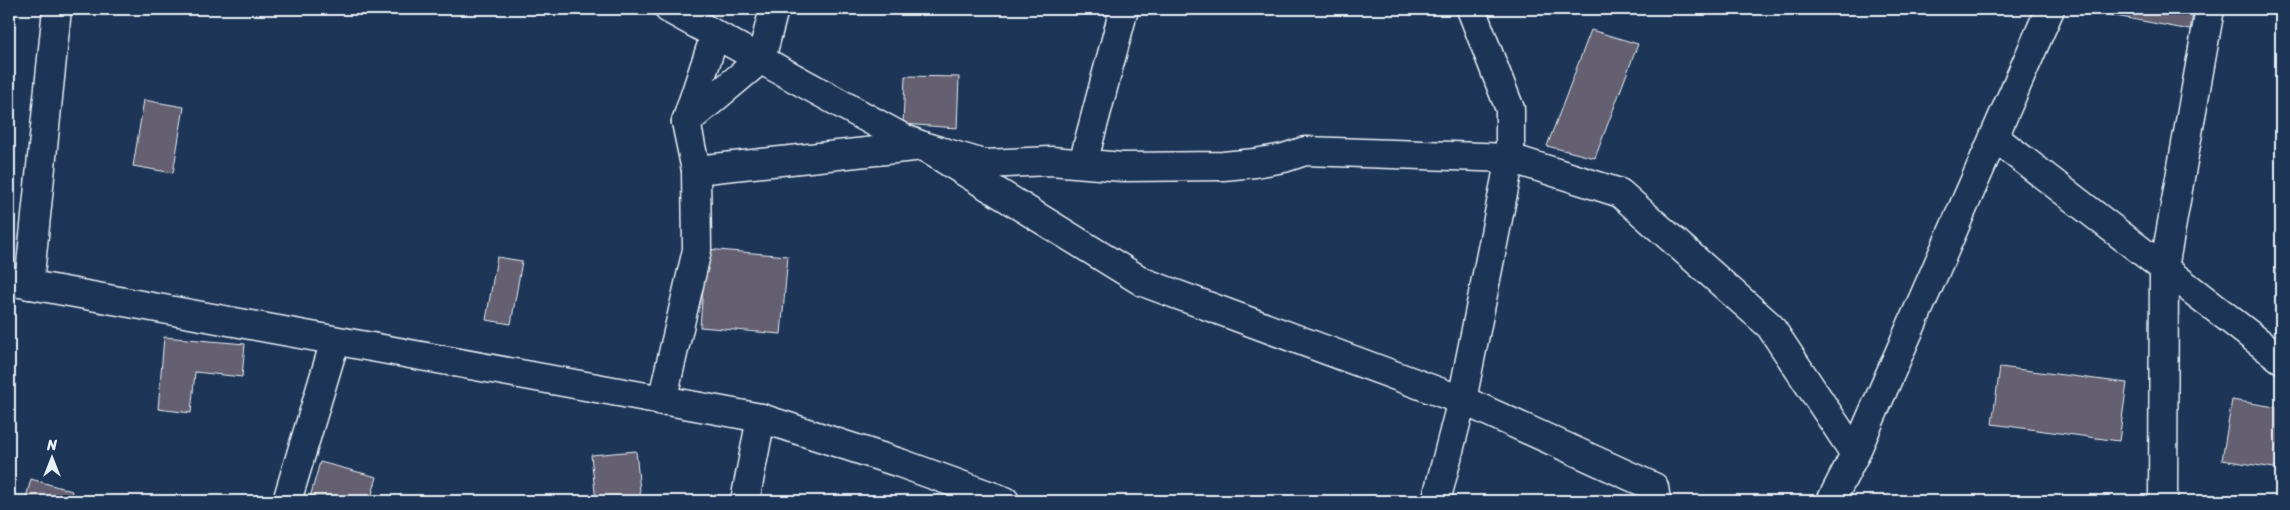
<svg xmlns="http://www.w3.org/2000/svg" width="2290" height="510" viewBox="0 0 2290 510" font-family="Sriracha,sans-serif">
<style>
.building{fill:#656171;stroke:#e8f1f8}
.lines{fill:none;stroke-linecap:round;stroke-linejoin:round}
.minor-casing{stroke:#e8f1f8;stroke-width:31}
.minor{stroke:#1d3557;stroke-width:28}
</style>
<rect width="100%" height="100%" fill="#1d3557"/>
<filter id="ink" filterUnits="userSpaceOnUse"><feTurbulence type="fractalNoise" baseFrequency=".02" numOctaves="2"/><feDisplacementMap in="SourceGraphic" scale="10" xChannelSelector="R" yChannelSelector="G"/><feConvolveMatrix kernelMatrix="1 2 1 2 8 2 1 2 1" color-interpolation-filters="sRGB"/></filter>
<g filter="url(#ink)">
<!-- building -->
<g class="building">
<polygon points="2078,9 2194,9 2190,30"/>
<polygon points="1591,30 1638,44 1595,158 1547,146"/>
<polygon points="905,76 959,77 957,128 903,124"/>
<polygon points="144,100 184,107 173,173 133,166"/>
<polygon points="706,249 788,256 781,334 700,327"/>
<polygon points="497,257 522,261 511,324 486,320"/>
<polygon points="164,337 245,344 242,377 195,372 191,413 158,409"/>
<polygon points="2000,367 2127,383 2119,441 1992,424"/>
<polygon points="2232,400 2281,408 2281,469 2222,460"/>
<polygon points="636,451 641,501 596,501 591,455"/>
<polygon points="320,462 377,477 370,501 309,501"/>
<polygon points="31,479 72,491 69,501 25,501"/>
</g>
<g class="lines">
<defs>
<g id="minor">
<polyline points="669,9 905,139 923,146 1143,282 1469,403 1654,487 1656,501"/>
<polyline points="686,122 715,35"/>
<polyline points="1994,137 2281,359"/>
<polyline points="1083,163 1124,9"/>
<polyline points="696,170 923,146 984,164 1051,161 1123,167 1223,166 1255,163 1284,158 1305,151 1510,158 1620,193 1770,326 1855,454"/>
<polyline points="9,281 761,418 900,463 1005,501"/>
<polyline points="29,285 57,9"/>
<polyline points="662,401 697,250 696,170 686,122 761,59 774,9"/>
<polyline points="287,501 335,341"/>
<polyline points="745,501 761,418"/>
<polyline points="1436,501 1462,400 1510,158 1510,109 1471,9"/>
<polyline points="1831,501 1855,454 2050,9"/>
<polyline points="2163,501 2164,268 2210,9"/>
</g>
</defs>
<!-- minor casing -->
<use href="#minor" class="minor-casing"/>
<!-- minor -->
<use href="#minor" class="minor"/>
</g>
</g>
<!-- margin -->
<rect width="2290" height="510" fill="none" stroke="#1d3557" stroke-width="30"/>
<rect x="15" y="15" width="2260" height="480" fill="none" stroke="#e8f1f8" stroke-width="2" filter="url(#ink)"/>
<!-- north arrow -->
<g transform="translate(52 458)" stroke="#1d3557" stroke-width="4" paint-order="stroke">
<path d="M0-4L9 19L0 12L-9 19Z" fill="#e8f1f8"/>
<text y="-8" font-size="14" font-weight="bold" text-anchor="middle" fill="#e8f1f8">N</text>
</g>
</svg>
